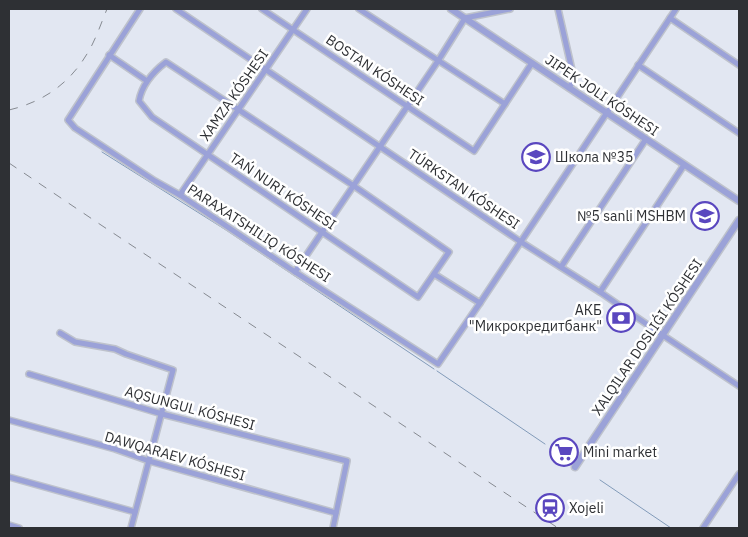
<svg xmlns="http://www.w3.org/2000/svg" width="748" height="537" viewBox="0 0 748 537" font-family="'IBM Plex Sans',sans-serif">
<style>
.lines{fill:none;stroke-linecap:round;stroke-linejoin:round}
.stream{stroke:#829bb9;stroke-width:1}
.minor-casing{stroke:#bec2cc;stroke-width:8}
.tertiary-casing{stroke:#bec2cc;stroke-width:9}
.minor{stroke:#9ba2d8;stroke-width:5}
.tertiary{stroke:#9ba2d8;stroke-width:6}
.rail{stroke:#868a91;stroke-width:1;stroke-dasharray:9 9;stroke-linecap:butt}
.labels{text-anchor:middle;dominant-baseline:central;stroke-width:5;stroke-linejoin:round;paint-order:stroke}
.street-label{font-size:14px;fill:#2e3034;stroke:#fff}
.poi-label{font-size:14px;fill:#2e3034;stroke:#fff;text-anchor:start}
</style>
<rect width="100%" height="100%" fill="#e2e7f2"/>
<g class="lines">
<!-- stream -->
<g class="stream">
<polyline points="102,152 226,230 434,369"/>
<polyline points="437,371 545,444"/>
<polyline points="600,480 671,528"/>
</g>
<defs>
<g id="minor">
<polyline points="140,9 68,120 75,128 155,181 180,195 295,272 438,364 480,303 676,9"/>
<polyline points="176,9 521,242 600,292 658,332 739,386"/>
<polyline points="262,9 474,151 532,63"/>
<polyline points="359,9 505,104"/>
<polyline points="558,9 574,79 569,88"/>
<polyline points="670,18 739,65"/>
<polyline points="109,55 147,81"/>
<path d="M166 62 354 186 449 252 418 297 152 117 139 101C142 84 153 72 166 62Z"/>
<polyline points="638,65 739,133"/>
<polyline points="180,195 307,9"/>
<polyline points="561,267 646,139"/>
<polyline points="295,272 438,61 465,18 510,9"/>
<polyline points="434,274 480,303"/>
<polyline points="600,292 684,165"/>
<polyline points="60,333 75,342 115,349 126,354 173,370 131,528"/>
<polyline points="29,374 162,414 347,461 333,528"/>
<polyline points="9,420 115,449 149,461 336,513"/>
<polyline points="9,477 135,512"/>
<polyline points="9,525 19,528"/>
<polyline points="703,528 739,474"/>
</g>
<g id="tertiary">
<polyline points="451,9 739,201"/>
<polyline points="575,467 739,220"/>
</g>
</defs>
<!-- minor casing -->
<use href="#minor" class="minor-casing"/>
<!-- tertiary casing -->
<use href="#tertiary" class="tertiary-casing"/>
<!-- minor -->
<use href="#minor" class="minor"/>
<!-- tertiary -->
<use href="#tertiary" class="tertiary"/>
<!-- rail -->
<g class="rail">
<path d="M9 110C47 101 74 80 92 45 98 33 102 21 107 9"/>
<polyline points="9,163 101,225 558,528"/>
</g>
</g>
<!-- icons -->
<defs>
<symbol id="school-ring" viewBox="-11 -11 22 22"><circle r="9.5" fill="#fff" stroke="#5a47bf" stroke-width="1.5"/><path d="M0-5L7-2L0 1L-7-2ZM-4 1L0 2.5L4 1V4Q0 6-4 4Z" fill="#5a47bf"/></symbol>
<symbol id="bank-ring" viewBox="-11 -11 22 22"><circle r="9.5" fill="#fff" stroke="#5a47bf" stroke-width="1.5"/><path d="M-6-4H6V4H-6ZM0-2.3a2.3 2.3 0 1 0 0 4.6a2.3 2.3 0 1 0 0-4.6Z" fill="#5a47bf"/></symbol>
<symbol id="supermarket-ring" viewBox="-11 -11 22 22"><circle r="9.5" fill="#fff" stroke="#5a47bf" stroke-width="1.5"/><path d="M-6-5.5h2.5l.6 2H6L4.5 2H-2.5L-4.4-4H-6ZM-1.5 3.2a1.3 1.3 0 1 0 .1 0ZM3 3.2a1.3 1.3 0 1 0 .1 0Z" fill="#5a47bf"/></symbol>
<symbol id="station-ring" viewBox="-11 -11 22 22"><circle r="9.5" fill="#fff" stroke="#5a47bf" stroke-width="1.5"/><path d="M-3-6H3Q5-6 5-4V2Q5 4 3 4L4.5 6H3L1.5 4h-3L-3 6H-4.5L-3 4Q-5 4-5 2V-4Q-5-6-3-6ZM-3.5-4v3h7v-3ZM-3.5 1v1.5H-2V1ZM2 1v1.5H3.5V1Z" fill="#5a47bf"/></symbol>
</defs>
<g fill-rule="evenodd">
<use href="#school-ring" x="520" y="141" width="32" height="32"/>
<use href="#school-ring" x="689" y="200" width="32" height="32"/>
<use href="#bank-ring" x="605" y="302" width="32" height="32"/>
<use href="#supermarket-ring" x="548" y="436" width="32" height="32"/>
<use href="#station-ring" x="534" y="492" width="32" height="32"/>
</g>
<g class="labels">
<!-- street labels -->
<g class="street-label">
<text transform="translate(375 70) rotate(34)">BOSTAN KÓSHESI</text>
<text transform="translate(234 95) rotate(-55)">XAMZA KÓSHESI</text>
<text transform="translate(602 95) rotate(34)">JIPEK JOLI KÓSHESI</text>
<text transform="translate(464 189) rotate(34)">TÚRKSTAN KÓSHESI</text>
<text transform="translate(283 191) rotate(34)">TAŃ NURI KÓSHESI</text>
<text transform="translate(259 233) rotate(33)">PARAXATSHILIQ KÓSHESI</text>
<text transform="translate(647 337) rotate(-56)">XALQILAR DOSLIǴI KÓSHESI</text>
<text transform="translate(190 408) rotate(15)">AQSUNGUL KÓSHESI</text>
<text transform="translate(175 456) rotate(16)">DAWQARAEV KÓSHESI</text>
</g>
<!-- poi labels -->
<g class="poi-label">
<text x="555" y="157">Школа №35</text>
<text x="686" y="216" text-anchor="end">№5 sanli MSHBM</text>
<text x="602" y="310" text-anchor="end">АКБ<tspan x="602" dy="16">"Микрокредитбанк"</tspan></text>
<text x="583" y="452">Mini market</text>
<text x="569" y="508">Xojeli</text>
</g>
</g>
<!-- border -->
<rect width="748" height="537" fill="none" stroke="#2e3034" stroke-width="20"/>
</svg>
